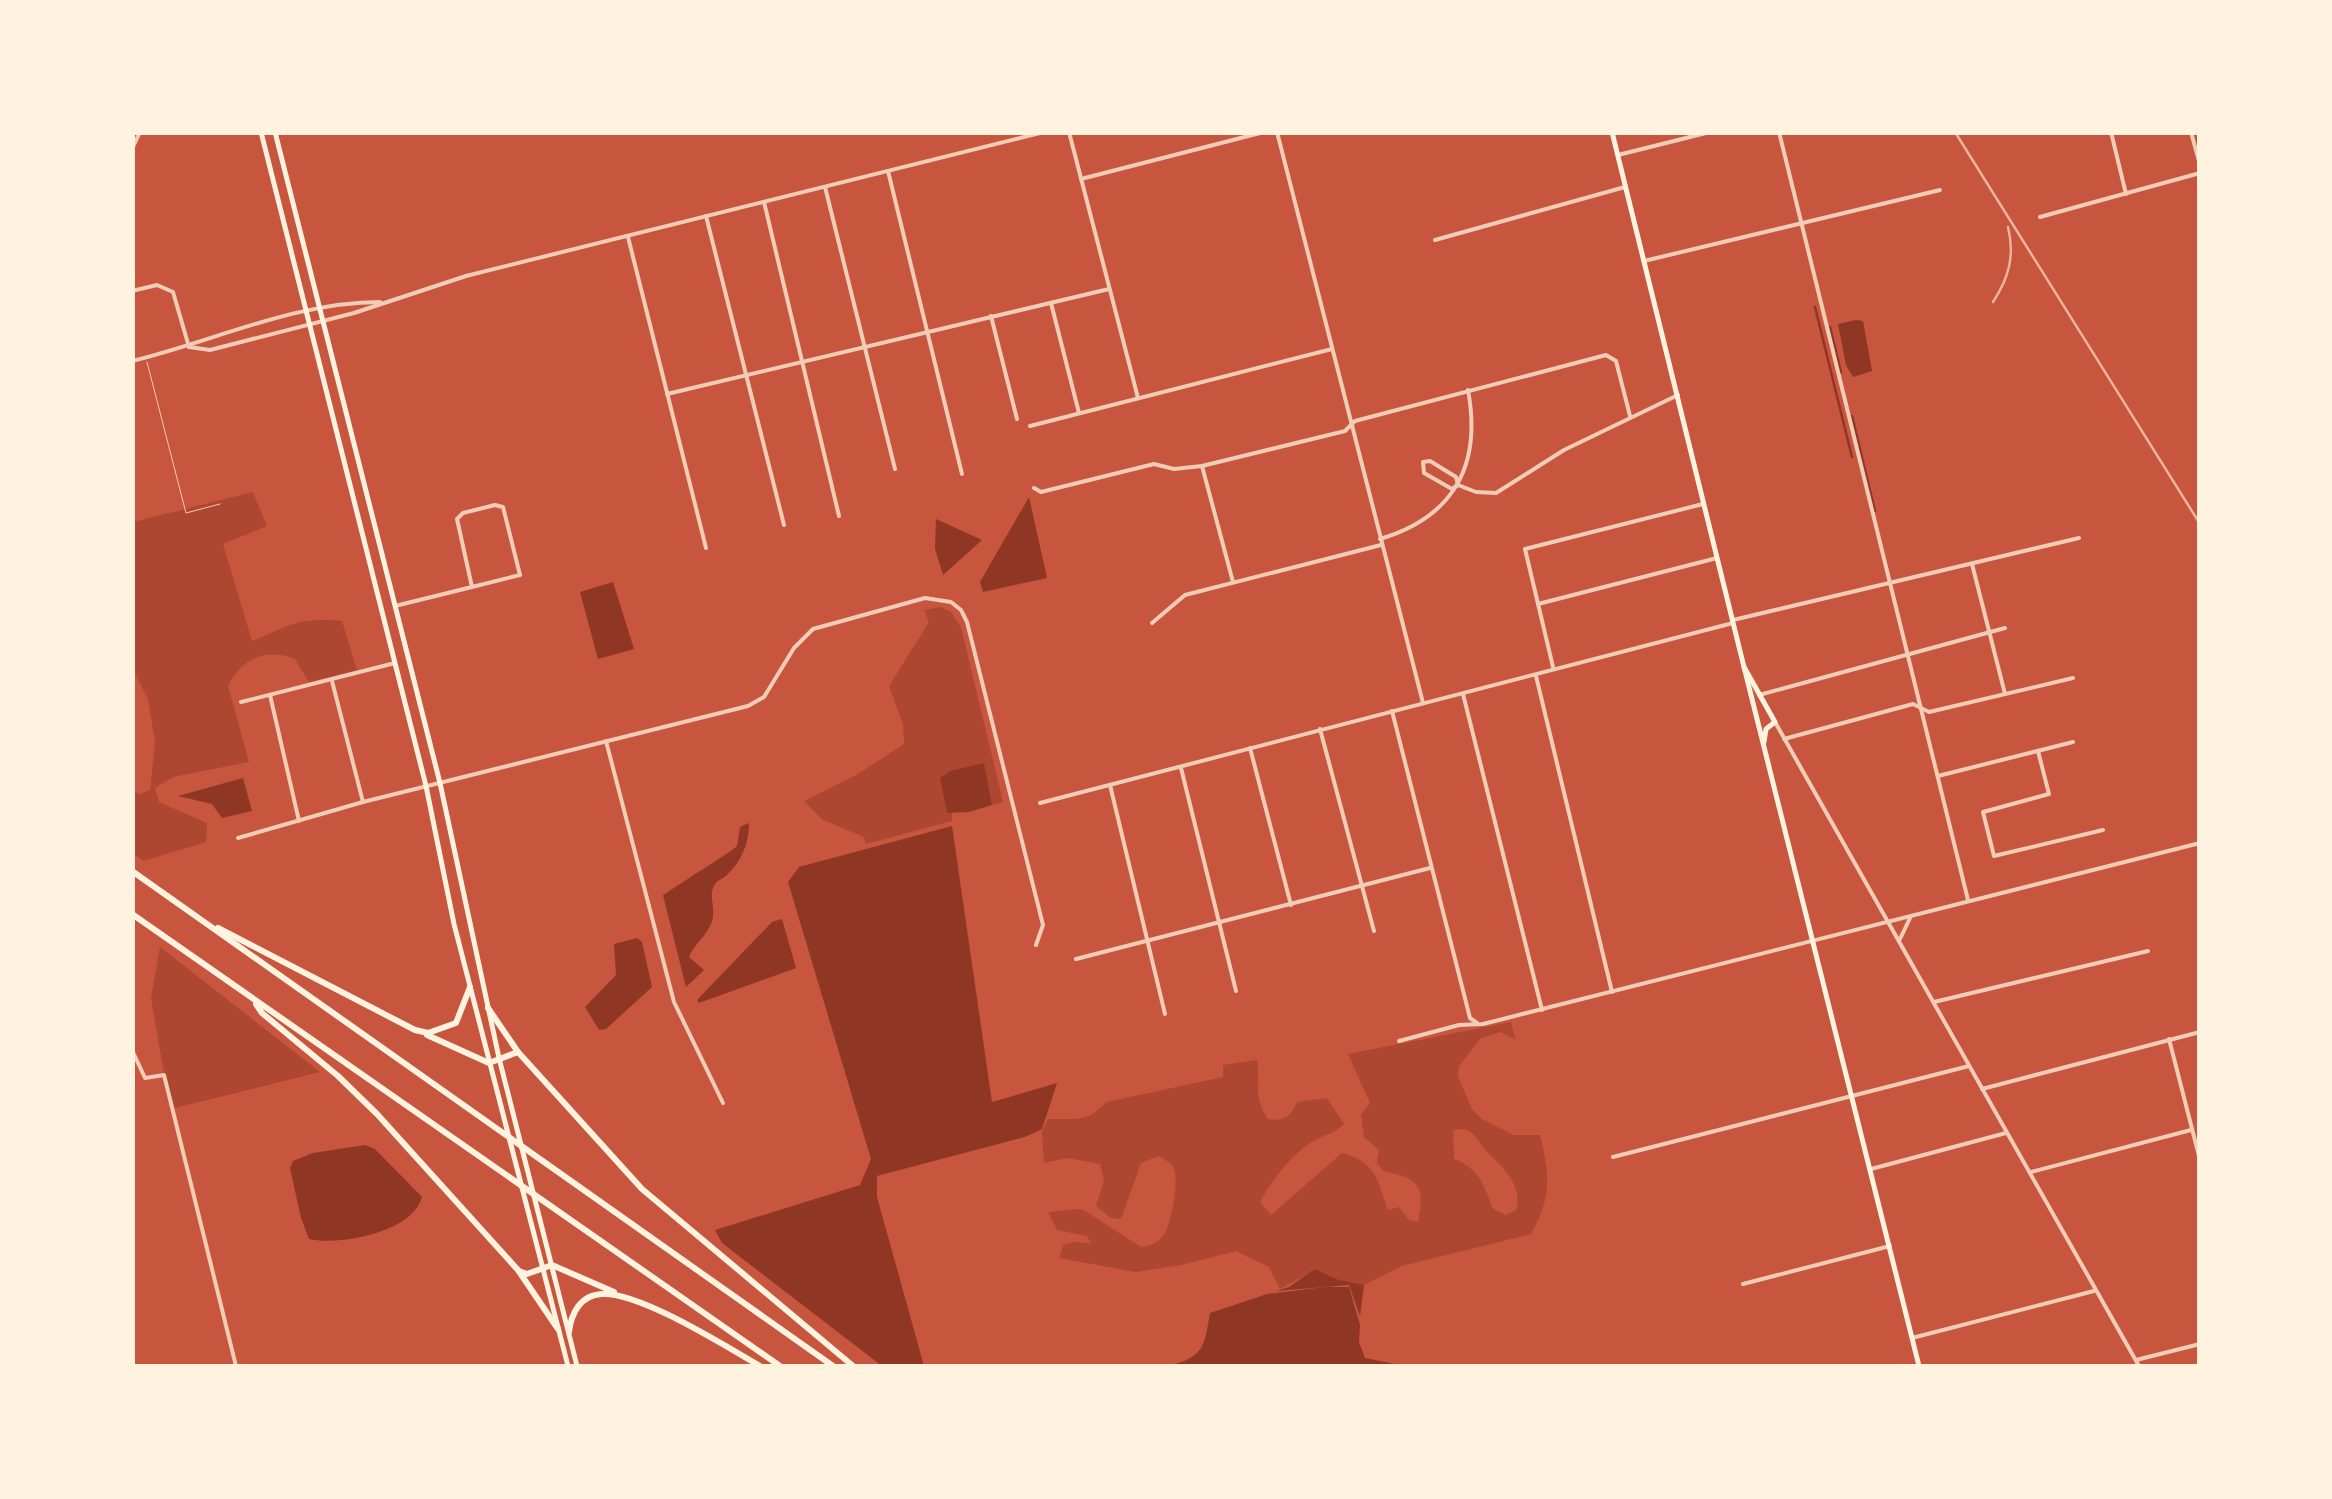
<svg xmlns="http://www.w3.org/2000/svg" width="2332" height="1499" viewBox="0 0 2332 1499" font-family="Figtree,sans-serif">
<style>
.green{fill:#ae4732;fill-rule:evenodd}
.water{fill:#8f3625}
.lines{fill:none;stroke-linecap:round;stroke-linejoin:round}
.stream{stroke:#8f3625;stroke-width:2.5}
.service{stroke:#f1ccb7;stroke-width:1}
.minor{stroke:#f1ccb7;stroke-width:4}
.tertiary{stroke:#f1ccb7;stroke-width:4}
.secondary{stroke:#fff3e0;stroke-width:5}
.primary{stroke:#fff3e0;stroke-width:5}
.motorway{stroke:#fff3e0;stroke-width:6}
.rail{stroke:#e9b49f;stroke-width:2.5}
</style>
<rect width="100%" height="100%" fill="#c8553d"/>
<!-- green -->
<g class="green">
<path d="M253 492 267 526 223 544 252 641C290 625 299 617 342 621L357 670 309 682 295 659C266 648 242 658 228 686L249 762 173 777 155 788 159 802 207 823 206 842 143 861 133 853 132 785 138 795 150 790 155 742 148 699 133 669V522Z"/>
<polygon points="941,607 951,612 961,627 1003,802 992,805 984,764 947,813 952,813 952,821 866,844 864,837 823,820 804,801 858,774 904,744 903,724 889,686 929,622 924,610"/>
<polygon points="160,947 320,1072 175,1108 164,1073 151,998"/>
<path d="M1511 1022 1515 1039 1501 1032 1481 1038 1459 1066 1458 1076 1472 1109 1482 1119 1513 1135H1540C1550 1177 1552 1196 1531 1234L1402 1266 1364 1285 1336 1279 1315 1270 1280 1289 1269 1267 1236 1251 1181 1265 1136 1272 1059 1258 1063 1245 1073 1242 1091 1243 1087 1236 1057 1230 1048 1212 1082 1209 1141 1247C1149 1246 1158 1243 1163 1236 1171 1226 1181 1176 1172 1165 1171 1163 1160 1157 1158 1156L1141 1163 1121 1219 1111 1218 1096 1206 1104 1181 1100 1164 1068 1158 1044 1163 1042 1131 1048 1119H1077L1091 1115 1107 1102 1223 1077V1065L1257 1060C1261 1086 1252 1095 1268 1119 1284 1122 1291 1116 1297 1102L1327 1098 1344 1124C1336 1133 1326 1134 1315 1140 1293 1152 1272 1180 1260 1202L1271 1215 1342 1153C1377 1163 1377 1179 1388 1210L1399 1207 1409 1220 1418 1222C1425 1185 1420 1179 1383 1171L1377 1163 1379 1150 1364 1137 1361 1115 1370 1103 1348 1054ZM1464 1129C1478 1134 1478 1143 1487 1152 1503 1168 1523 1184 1516 1210L1506 1215 1493 1209C1483 1184 1481 1170 1454 1159L1453 1130Z"/>
</g>
<!-- water -->
<g class="water">
<polygon points="1856,320 1863,321 1872,371 1853,377 1846,365 1838,324"/>
<polygon points="1029,497 1047,578 983,592 980,582"/>
<polygon points="936,519 982,540 943,575 935,549"/>
<polygon points="613,582 634,649 598,659 580,592"/>
<polygon points="984,763 992,805 969,812 947,813 940,778 950,771"/>
<polygon points="243,778 252,811 222,818 212,804 178,796"/>
<path d="M749 823C749 843 742 860 728 874 724 878 718 880 715 884 708 895 715 905 713 916 711 933 696 941 689 957L704 970 686 987 663 895 731 851 737 846 740 827Z"/>
<polygon points="952,826 992,1102 1057,1083 1042,1129 1025,1137 877,1176 877,1197 924,1366 882,1366 722,1243 715,1230 860,1185 871,1159 788,882 799,867"/>
<polygon points="782,919 796,968 699,1003 697,1000 772,922"/>
<polygon points="637,938 642,942 652,987 606,1029 599,1030 585,1007 616,975 614,944"/>
<path d="M365 1145 375 1149 422 1197C413 1232 340 1246 309 1239L301 1218 290 1168 293 1161 313 1153Z"/>
<polygon points="1315,1269 1336,1279 1364,1285 1360,1316 1349,1285 1276,1291 1289,1287"/>
<path d="M1325 1287H1349L1360 1325 1359 1342 1365 1358 1405 1366H1169C1204 1356 1204 1348 1210 1313L1267 1294Z"/>
</g>
<g class="lines">
<!-- stream -->
<g class="stream">
<polyline points="1815,307 1852,457"/>
<polyline points="1830,327 1841,372"/>
<polyline points="1852,416 1875,511"/>
</g>
<!-- service -->
<polyline class="service" points="147,362 186,513 220,504"/>
<!-- minor -->
<g class="minor">
<polyline points="1069,132 1138,398"/>
<polyline points="1277,132 1423,703"/>
<polyline points="1779,132 1968,900"/>
<polyline points="2111,132 2126,194"/>
<polyline points="2191,132 2200,165"/>
<polyline points="132,149 140,132"/>
<polyline points="1618,155 1710,132"/>
<polyline points="888,171 962,474"/>
<polyline points="1081,179 1264,132"/>
<polyline points="825,187 895,469"/>
<polyline points="764,202 839,516"/>
<polyline points="706,216 784,525"/>
<polyline points="2040,217 2200,173"/>
<polyline points="628,237 706,548"/>
<polyline points="1435,240 1625,187"/>
<polyline points="1644,261 1940,190"/>
<polyline points="132,291 157,285 173,292 189,347"/>
<polyline points="1051,303 1079,413"/>
<polyline points="991,316 1017,419"/>
<polyline points="667,394 1109,289"/>
<polyline points="1030,426 1332,349"/>
<polyline points="1202,466 1233,582"/>
<polyline points="1458,485 1456,477 1430,461 1423,462 1424,473 1452,489 1458,485 1476,492 1496,493 1564,450 1678,395"/>
<polyline points="1034,488 1041,492 1154,464 1174,469 1202,466 1345,431 1355,421 1606,355 1616,361 1630,416"/>
<polygon points="495,505 503,507 520,575 472,587 457,519 463,513"/>
<path d="M1380 539C1454 517 1482 465 1468 390"/>
<polyline points="1972,564 2005,694"/>
<polyline points="1538,604 1717,558"/>
<polyline points="395,606 472,587"/>
<polyline points="1733,620 2079,538"/>
<polyline points="1152,623 1185,595 1381,545"/>
<polyline points="1553,667 1525,549 1703,504"/>
<polyline points="1536,676 1612,992"/>
<polyline points="332,681 363,802"/>
<polyline points="1463,694 1542,1010"/>
<polyline points="270,695 299,821"/>
<polyline points="1759,695 2005,628"/>
<polyline points="241,702 395,663"/>
<polyline points="1392,711 1470,1018 1477,1023"/>
<polyline points="1320,729 1374,931"/>
<polyline points="1784,739 1913,704 1929,712 2073,678"/>
<polyline points="606,741 674,1002 723,1103"/>
<polyline points="1250,748 1291,905"/>
<polyline points="2038,751 2049,794 1983,812 1994,856 2103,830"/>
<polyline points="1181,768 1236,991"/>
<polyline points="1938,776 2073,742"/>
<polyline points="1110,785 1165,1014"/>
<polyline points="1040,803 1733,623"/>
<polyline points="238,838 363,802 748,706 764,697 794,648 813,629 925,598 951,602 961,610 967,622 1043,925 1036,945"/>
<polyline points="1076,959 1430,868"/>
<polyline points="1934,1002 2148,951"/>
<polyline points="2169,1039 2200,1160"/>
<polyline points="1399,1041 1459,1025 1483,1024 2200,843"/>
<polyline points="1982,1089 2200,1032"/>
<polyline points="1613,1157 1969,1066"/>
<polyline points="1871,1169 2006,1133"/>
<polyline points="2031,1172 2191,1130"/>
<polyline points="1743,1284 1890,1246"/>
<polyline points="1912,1338 2094,1291"/>
<polyline points="2136,1360 2200,1344"/>
</g>
<!-- tertiary -->
<g class="tertiary">
<polyline points="189,347 210,350 354,313 466,276 1044,132"/>
<path d="M132 361C214 341 295 302 380 302"/>
<polyline points="1775,722 2139,1366"/>
<polyline points="1899,941 1911,916"/>
<polyline points="132,1050 145,1078 164,1075 236,1366"/>
</g>
<!-- secondary -->
<g class="secondary">
<polyline points="1612,132 1744,667 1775,722 1766,729 1764,742"/>
<polyline points="1744,667 1919,1366"/>
</g>
<!-- primary -->
<g class="primary">
<polyline points="261,132 426,786 454,924 568,1366"/>
<polyline points="275,132 440,783 499,1058 577,1366"/>
</g>
<!-- motorway -->
<g class="motorway">
<polyline points="132,871 833,1366"/>
<polyline points="132,914 780,1366"/>
<polyline points="218,928 415,1030 428,1033 456,1023 470,987"/>
<polyline points="256,1004 262,1013 338,1076 377,1114 518,1270 558,1329"/>
<polyline points="488,1008 518,1052 642,1189 853,1366"/>
<polyline points="427,1035 489,1063 518,1052"/>
<polyline points="519,1271 527,1274 552,1265 614,1292"/>
<path d="M569 1332C571 1314 580 1295 602 1294 640 1292 725 1346 760 1366"/>
</g>
<!-- rail -->
<g class="rail">
<polyline points="1955,132 2200,524"/>
<path d="M1993 302C2009 278 2015 255 2008 227"/>
</g>
</g>
<!-- border -->
<rect width="2332" height="1499" fill="none" stroke="#fff3e0" stroke-width="270"/>
</svg>
